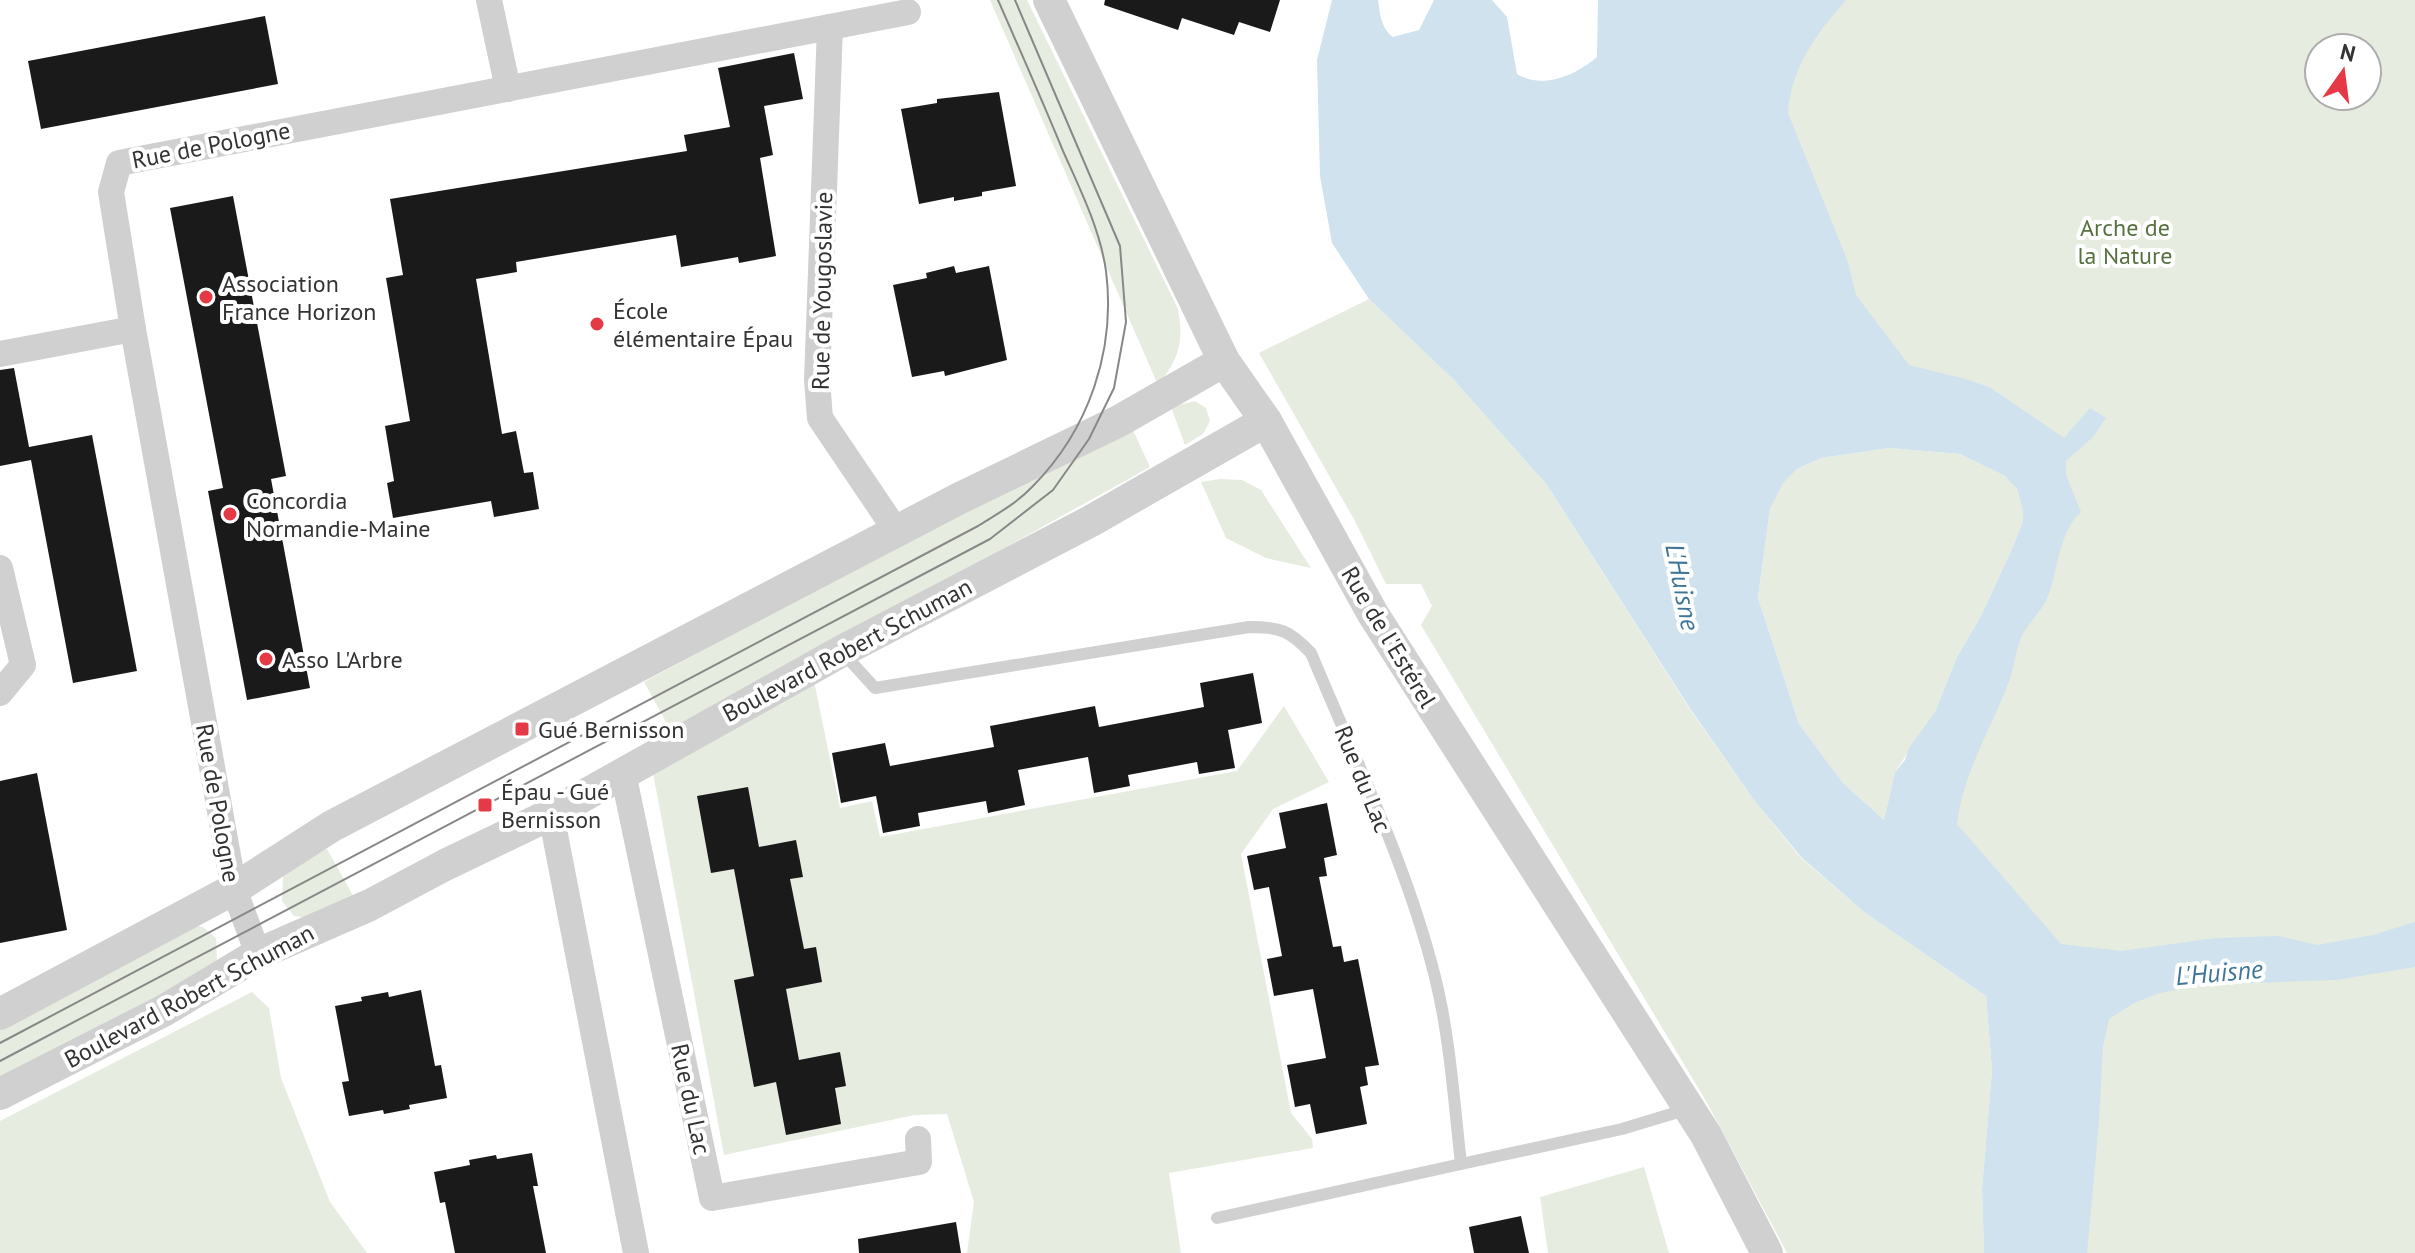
<svg xmlns="http://www.w3.org/2000/svg" width="2415" height="1253" viewBox="0 0 2415 1253" font-family="'PT Sans',sans-serif">
<style>
.green{fill:#e6ecdf;fill-rule:evenodd}
.water{fill:#cfe2ee;fill-rule:evenodd}
.building{fill:#1a1a1a}
.lines{fill:none;stroke-linecap:round;stroke-linejoin:round}
.service{stroke:#d0d0d0;stroke-width:12}
.minor{stroke:#d0d0d0;stroke-width:26}
.tertiary{stroke:#d0d0d0;stroke-width:32}
.tram{stroke:#888;stroke-width:2}
.poi-dot{fill:#e63946;stroke:#fff;stroke-width:3}
.labels{text-anchor:middle;dominant-baseline:central;stroke-width:8;stroke-linejoin:round;paint-order:stroke}
.street-label{font-size:24px;fill:#333;stroke:#fff}
.park-label{font-size:24px;fill:#56703f;stroke:#fff}
.poi-label{font-size:24px;fill:#333;stroke:#fff;text-anchor:start}
.water-label{font-size:26px;font-style:italic;fill:#3f7597;stroke:#fff}
</style>
<rect width="100%" height="100%" fill="#fff"/>
<!-- green -->
<g class="green">
<path d="M990 0H1027L1178 309C1184 342 1179 359 1158 385Z"/>
<path d="M1750 0H2415V1253H2027L2038 1036 1929 848 2043 516 1997 444 1871 408ZM2319 48H2367V96H2319Z"/>
<polygon points="1369,299 1454,380 1547,485 1691,711 1754,800 1800,857 1864,912 1986,996 1992,1070 1982,1189 1984,1253 1787,1253 1706,1101 1421,625 1432,606 1421,584 1386,584 1355,521 1259,353"/>
<polygon points="1195,401 1206,408 1210,421 1203,434 1185,445 1171,407"/>
<polygon points="1131,426 1150,467 672,733 644,682 1019,481"/>
<polygon points="1889,448 1960,454 2005,476 2017,489 2023,511 2023,521 2012,549 1981,616 1957,657 1935,712 1895,772 1884,820 1843,783 1799,724 1758,598 1770,509 1782,483 1797,469 1821,458"/>
<polygon points="1220,479 1242,480 1261,490 1311,568 1266,558 1226,538 1201,482"/>
<polygon points="814,681 840,808 872,801 880,837 1237,771 1284,706 1329,782 1273,809 1241,854 1291,1113 1312,1139 1313,1148 1169,1173 1181,1253 967,1253 974,1202 947,1114 915,1115 724,1155 651,762"/>
<polygon points="327,849 355,899 309,918 294,916 282,901 283,877 302,861"/>
<polygon points="189,925 203,927 216,938 217,961 207,972 0,1080 0,1022"/>
<polygon points="252,992 269,1008 281,1078 330,1202 367,1253 0,1253 0,1121"/>
<polygon points="1644,1167 1669,1253 1548,1253 1540,1197"/>
</g>
<!-- water -->
<path class="water" d="M1332 0H1378C1380 14 1381 28 1393 37L1419 30 1434 0H1492L1507 17 1517 74C1543 90 1576 75 1597 57L1598 0H1846C1817 33 1791 67 1788 113L1848 262 1856 295 1909 365 1966 379 1991 388 2064 438 2090 408 2106 418 2093 437 2066 461V475L2081 512C2058 533 2059 568 2048 596 2042 611 2031 620 2024 632 2016 646 2015 664 2010 679 1992 728 1963 772 1957 824L2061 944 2121 951 2216 938 2279 936 2317 945 2373 935 2415 922V967L2336 980 2194 985 2157 994 2134 1003 2109 1019 2103 1046 2099 1122 2087 1253H1984L1982 1189 1992 1070 1986 996 1864 912 1801 857 1754 800 1691 710 1547 485 1454 380 1369 299 1332 243 1320 176 1317 60ZM1889 448 1960 454 2005 476 2017 489 2023 511V521L2012 549 1981 616 1957 657 1935 712 1909 748 1905 760 1895 772 1884 820 1843 783 1799 724 1758 598 1770 509 1783 483 1797 469 1821 458Z"/>
<!-- building -->
<g class="building">
<polygon points="1105,0 1280,0 1270,32 1239,22 1234,35 1182,18 1178,30 1104,5"/>
<polygon points="265,16 278,84 41,129 28,61"/>
<polygon points="794,53 803,99 764,106 773,155 760,158 776,256 739,263 738,257 681,267 676,235 516,262 517,272 476,279 502,434 516,431 524,473 533,472 539,509 494,517 491,501 393,518 387,483 394,481 385,426 410,421 386,278 403,275 390,199 687,151 684,135 730,127 718,68"/>
<polygon points="999,92 1016,186 982,192 982,196 954,201 954,197 919,204 901,109 937,103 937,99"/>
<polygon points="233,196 286,476 271,479 310,688 247,700 208,491 223,488 170,208"/>
<polygon points="954,266 956,273 989,266 1007,360 945,376 944,371 912,377 893,285 927,278 926,273"/>
<polygon points="14,368 29,447 92,435 137,671 73,683 31,460 0,466 0,370"/>
<polygon points="1253,673 1262,723 1228,730 1235,768 1199,774 1197,762 1128,775 1130,786 1094,793 1088,757 1018,770 1025,805 988,813 986,801 918,813 920,826 883,833 876,796 841,803 832,753 885,743 890,766 994,747 990,726 1095,706 1099,727 1204,707 1200,683"/>
<polygon points="37,773 67,930 0,943 0,781"/>
<polygon points="748,787 759,847 796,840 803,877 790,879 804,949 816,947 822,982 786,989 799,1060 840,1052 846,1086 835,1088 841,1124 786,1135 776,1082 754,1087 734,980 754,976 734,869 711,873 697,796"/>
<polygon points="1327,803 1337,855 1324,858 1327,876 1319,877 1333,947 1341,946 1344,962 1358,959 1379,1065 1365,1067 1368,1085 1360,1087 1367,1124 1316,1134 1310,1104 1295,1107 1287,1065 1326,1058 1313,989 1274,996 1267,959 1282,956 1269,887 1254,890 1247,856 1286,848 1279,813"/>
<polygon points="421,990 435,1066 441,1065 447,1098 409,1105 410,1109 384,1114 383,1110 349,1116 342,1082 349,1081 335,1006 362,1001 361,997 388,992 389,997"/>
<polygon points="532,1153 538,1186 533,1186 546,1253 455,1253 445,1202 440,1203 434,1172 470,1165 469,1160 496,1155 497,1159"/>
<polygon points="1521,1216 1529,1253 1474,1253 1469,1227"/>
<polygon points="956,1222 961,1253 859,1253 858,1239"/>
</g>
<g class="lines">
<!-- service -->
<g class="service">
<path d="M844 654 875 688 1249 627C1280 627 1289 630 1311 653 1355 759 1407 865 1435 977 1450 1037 1454 1102 1461 1164L1622 1129 1688 1109"/>
<polyline points="1217,1218 1461,1164"/>
</g>
<!-- minor -->
<g class="minor">
<polyline points="489,0 508,89"/>
<polyline points="830,27 817,380 820,418 897,532"/>
<polyline points="0,354 133,329"/>
<polyline points="0,568 23,665 0,693"/>
<polyline points="623,773 712,1198 919,1162 918,1139"/>
<polyline points="551,814 636,1253"/>
<polyline points="258,954 234,889 133,329 111,192 119,163 908,12"/>
</g>
<!-- tertiary -->
<g class="tertiary">
<polyline points="1049,0 1224,361 1266,421 1373,614 1706,1135 1767,1253"/>
<polyline points="0,1014 234,889 332,826 958,499 1119,421 1224,361"/>
<polyline points="0,1094 165,1010 258,954 370,905 445,865 551,814 842,651 1091,521 1266,421"/>
</g>
<!-- tram -->
<g class="tram">
<path d="M0 1043 978 526C997 514 1017 503 1032 487 1089 430 1116 350 1106 271 1100 229 1080 189 1063 151 1042 100 1020 50 998 0"/>
<polyline points="0,1061 990,539 1053,490 1089,439 1114,388 1126,322 1120,246 1015,0"/>
</g>
</g>
<!-- markers -->
<g class="poi-dot">
<circle cx="206" cy="297" r="8"/>
<circle cx="597" cy="324" r="8"/>
<circle cx="230" cy="514" r="8"/>
<circle cx="266" cy="659" r="8"/>
<rect x="514" y="721" width="16" height="16" rx="4"/>
<rect x="477" y="797" width="16" height="16" rx="4"/>
</g>
<g class="labels">
<!-- street labels -->
<g class="street-label">
<text transform="translate(211 145) rotate(-11)">Rue de Pologne</text>
<text transform="translate(822 291) rotate(-89)">Rue de Yougoslavie</text>
<text transform="translate(1389 637) rotate(59)">Rue de l'Estérel</text>
<text transform="translate(847 650) rotate(-28)">Boulevard Robert Schuman</text>
<text transform="translate(1363 779) rotate(68)">Rue du Lac</text>
<text transform="translate(218 803) rotate(80)">Rue de Pologne</text>
<text transform="translate(189 996) rotate(-28)">Boulevard Robert Schuman</text>
<text transform="translate(691 1099) rotate(78)">Rue du Lac</text>
</g>
<!-- park labels -->
<g class="park-label">
<text x="2125" y="227">Arche de<tspan x="2125" dy="28">la Nature</tspan></text>
</g>
<!-- poi labels -->
<g class="poi-label">
<text x="222" y="283">Association<tspan x="222" dy="28">France Horizon</tspan></text>
<text x="613" y="310">École<tspan x="613" dy="28">élémentaire Épau</tspan></text>
<text x="246" y="500">Concordia<tspan x="246" dy="28">Normandie-Maine</tspan></text>
<text x="282" y="659">Asso L'Arbre</text>
<text x="538" y="729">Gué Bernisson</text>
<text x="501" y="791">Épau - Gué<tspan x="501" dy="28">Bernisson</tspan></text>
</g>
<!-- water labels -->
<g class="water-label">
<text transform="translate(1683 587) rotate(79)">L'Huisne</text>
<text transform="translate(2219 972) rotate(-5)">L'Huisne</text>
</g>
</g>
<!-- north arrow -->
<g transform="translate(2343 72) rotate(14)"><circle r="38" fill="#ffffff" stroke="#adadad" stroke-width="2"/>
<path d="M0-6L14 30L0 20L-14 30Z" fill="#e63946"/>
<text y="-12" font-size="22" font-weight="bold" text-anchor="middle" fill="#333333">N</text>
</g>
</svg>
